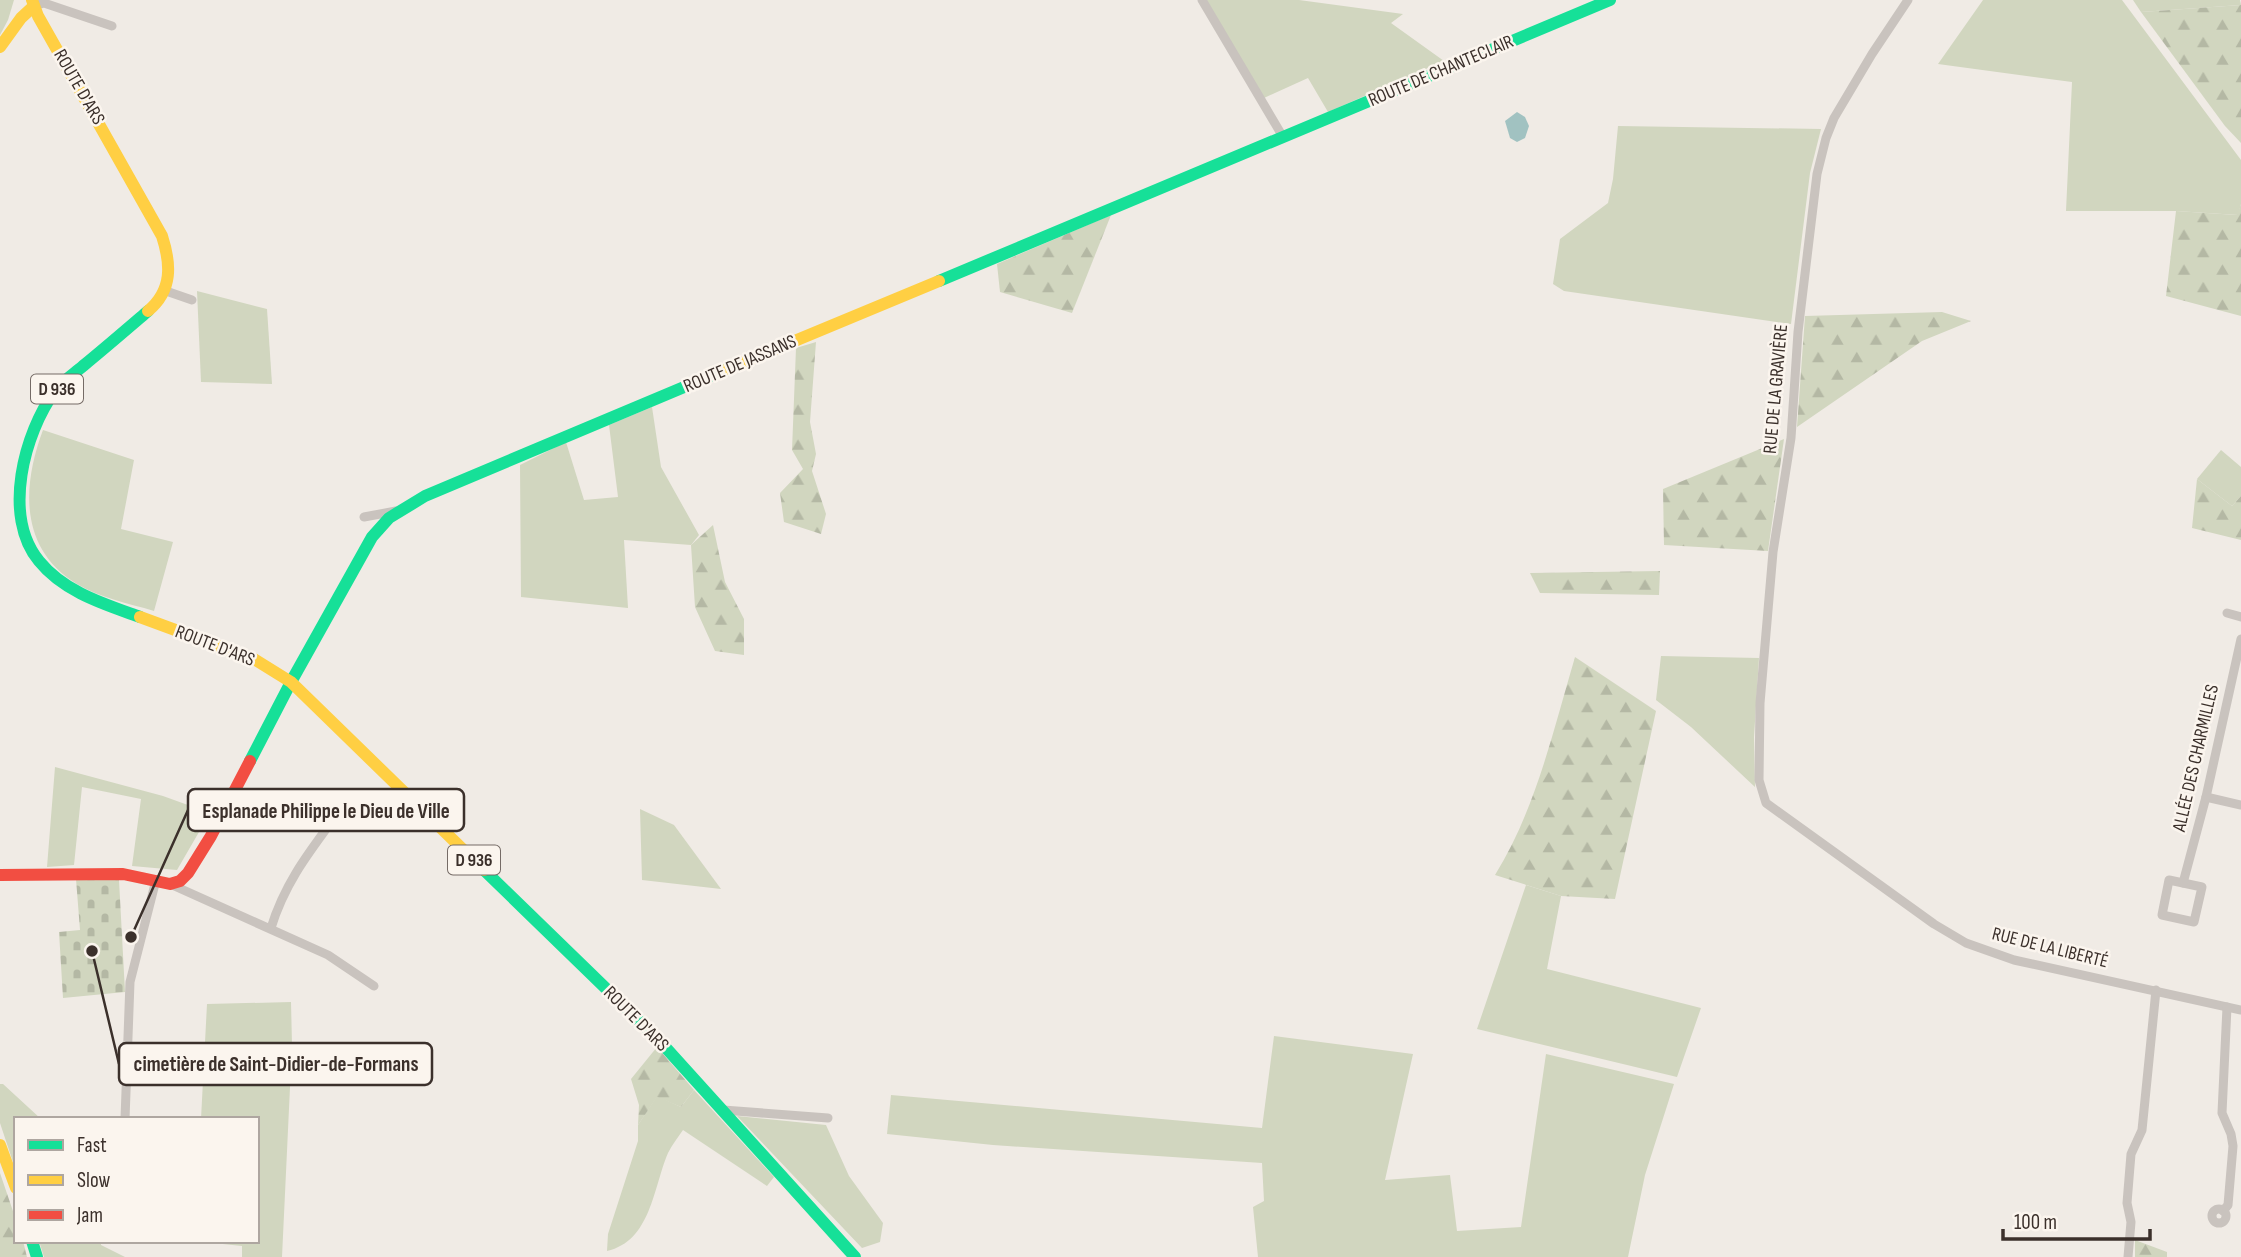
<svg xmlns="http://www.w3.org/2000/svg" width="2241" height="1257" viewBox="0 0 2241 1257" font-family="'Sofia Sans Condensed',sans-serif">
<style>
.grass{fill:#d1d6bf}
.forest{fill:url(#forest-firs)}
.cemetery{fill:url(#cemetery-stones)}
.water{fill:#a1c2c1}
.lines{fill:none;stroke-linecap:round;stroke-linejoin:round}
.street{stroke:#c9c3be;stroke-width:9}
.fast{stroke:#16e098;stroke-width:12}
.slow{stroke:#ffcf43;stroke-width:12}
.jam{stroke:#f24e42;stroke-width:12}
.labels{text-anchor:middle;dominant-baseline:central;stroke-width:5;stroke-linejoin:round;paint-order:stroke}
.shield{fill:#fbf5ee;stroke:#756b66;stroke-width:2}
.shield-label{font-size:18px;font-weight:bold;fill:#3b302b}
.street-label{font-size:19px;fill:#3b302b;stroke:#fbf5ee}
.leader{fill:none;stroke:#3b302b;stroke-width:2.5}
.callout-dot{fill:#3b302b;stroke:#fbf5ee;stroke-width:2.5}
.callout{fill:#fbf5ee;stroke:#3b302b;stroke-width:2.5}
.callout-label{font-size:21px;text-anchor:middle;font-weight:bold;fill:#3b302b}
</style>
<defs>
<pattern id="forest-firs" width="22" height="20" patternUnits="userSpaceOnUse" patternTransform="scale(1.75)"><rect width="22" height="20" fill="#d1d6bf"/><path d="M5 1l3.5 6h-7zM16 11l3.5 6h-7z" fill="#b4b8a4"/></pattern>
<pattern id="cemetery-stones" width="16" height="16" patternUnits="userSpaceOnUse" patternTransform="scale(1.75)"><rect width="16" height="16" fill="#d1d6bf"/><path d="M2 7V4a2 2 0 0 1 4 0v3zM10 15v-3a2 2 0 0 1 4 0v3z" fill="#b4b8a4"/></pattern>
</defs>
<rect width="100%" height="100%" fill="#f0ebe5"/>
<!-- grass -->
<g class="grass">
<polygon points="0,0 14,0 8,20 0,35"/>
<polygon points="1204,0 1299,0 1403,14 1391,23 1444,61 1328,112 1308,78 1264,98"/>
<polygon points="1983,0 2122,0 2241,160 2241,204 2238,215 2176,211 2066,211 2072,82 1938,64"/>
<polygon points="2133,0 2240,0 2241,5 2141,12"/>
<polygon points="1618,126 1821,129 1810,173 1791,324 1564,291 1553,284 1560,239 1608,203 1613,179"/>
<polygon points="197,291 267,309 272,384 201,382"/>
<polygon points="652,407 661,467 699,535 691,545 624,540 628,608 521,597 520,465 566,442 584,500 618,497 609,425"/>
<path d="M43 430 134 460 121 529 173 542 154 611C128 603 100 598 77 584 19 549 22 486 43 430Z"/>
<polygon points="2221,450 2241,467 2241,496 2232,506 2197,479"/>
<polygon points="1661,656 1759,658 1754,737 1755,787 1691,727 1656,700"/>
<polygon points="55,767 163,796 210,813 177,870 132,866 141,799 82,787 74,865 47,867"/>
<polygon points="640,809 674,825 721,889 642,880"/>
<polygon points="1526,885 1561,896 1547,969 1701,1008 1677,1077 1477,1029"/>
<polygon points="291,1002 292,1045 282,1257 242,1257 242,1246 213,1243 213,1241 257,1241 257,1119 201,1119 207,1004"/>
<polygon points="1274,1036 1413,1054 1385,1180 1450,1175 1457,1231 1521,1227 1546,1054 1674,1084 1645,1175 1628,1257 1258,1257 1253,1207 1264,1201 1262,1163 993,1145 887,1134 891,1095 1262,1128"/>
<polygon points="0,1084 3,1084 41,1119 16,1119 16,1171 0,1123"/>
<path d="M694 1090 774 1177 767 1186 683 1130C678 1137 672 1145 668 1153 653 1188 651 1241 607 1251L608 1234 638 1141V1125L657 1096 681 1107Z"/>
<polygon points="737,1116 826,1125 849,1176 883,1223 880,1242 862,1248"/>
<polygon points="39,1241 101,1241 101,1245 125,1257 44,1257"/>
</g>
<!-- forest -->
<g class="forest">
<polygon points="2241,5 2241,143 2225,126 2141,12"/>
<polygon points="2241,204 2241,316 2166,296 2176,211 2237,215"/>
<polygon points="1111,215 1072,313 1000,292 997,264"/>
<polygon points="1942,312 1971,321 1922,341 1797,427 1805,316"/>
<polygon points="816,342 810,422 816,454 812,471 826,514 821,534 784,522 780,493 803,469 792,450 796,348"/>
<polygon points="1784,439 1768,551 1664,545 1663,489"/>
<polygon points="2197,479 2232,506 2241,496 2241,540 2192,528"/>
<polygon points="713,525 725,582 744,619 744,655 715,651 695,607 691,545"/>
<polygon points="1660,571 1659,595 1540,593 1530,573"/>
<path d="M1575 657 1656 711 1615 899 1561 896 1495 875C1536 809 1553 731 1575 657Z"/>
<polygon points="657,1047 694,1090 681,1107 657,1097 638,1125 639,1105 631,1079"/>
<polygon points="0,1173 16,1220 16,1241 23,1241 27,1257 0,1257"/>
<polygon points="2135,1240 2167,1252 2167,1257 2135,1257"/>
</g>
<!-- cemetery -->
<polygon class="cemetery" points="76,879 119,880 125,992 63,998 59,932 80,930"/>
<!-- water -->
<polygon class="water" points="1517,112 1525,117 1529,126 1525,138 1517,142 1510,138 1505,121"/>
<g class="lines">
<!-- street -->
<g class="street">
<polyline points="1202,0 1283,137"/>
<polyline points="1908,0 1872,54 1834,118 1826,138 1817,174 1798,332 1791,438 1773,552 1760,703 1759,780 1766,803 1934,924 1966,943 2014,960 2241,1010"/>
<polyline points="34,6 44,3 112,26"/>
<polyline points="166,291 192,300"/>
<polyline points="364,517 396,511"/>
<polyline points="2227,613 2241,617"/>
<polyline points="2206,797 2241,805"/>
<polygon points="2169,880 2202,887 2194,922 2162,915"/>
<polyline points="2183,883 2206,797 2241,639"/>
<polyline points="170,884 328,955 374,986"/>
<path d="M271 928C285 882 310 851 338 813"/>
<polyline points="723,1110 828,1118"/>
<polyline points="125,1119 130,982 156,880"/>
<circle cx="2219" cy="1216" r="7"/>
<polyline points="2223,1211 2228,1205 2233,1146 2231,1134 2222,1113 2227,1007"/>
<polyline points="2128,1257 2131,1222 2127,1203 2131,1154 2142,1130 2156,990"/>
</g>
<!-- fast -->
<g class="fast">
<polyline points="939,281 1610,0"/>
<path d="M140 617C104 604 64 592 39 561 2 516 24 433 55 391 62 381 74 374 83 366 105 348 127 329 148 311"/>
<polyline points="250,761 291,682 372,537 389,518 425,496 727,369"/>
<polyline points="484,870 657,1038 855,1257"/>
<polyline points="32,1241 37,1257"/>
</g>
<!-- slow -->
<g class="slow">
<path d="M32 0 38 16 162 236C171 264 173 290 148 311"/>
<polyline points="0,47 21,18 34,6"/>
<polyline points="727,369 939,281"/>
<polyline points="140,617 254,659 291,682 484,870"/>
<polyline points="0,1145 16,1188"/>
</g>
<!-- jam -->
<polyline class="jam" points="0,875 123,874 170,884 180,881 188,873 211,836 250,761"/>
</g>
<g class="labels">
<!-- shield labels -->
<g class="shield">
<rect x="31" y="374.5" width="52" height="29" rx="5"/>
<rect x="448" y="845.5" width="52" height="29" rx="5"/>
</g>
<g class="shield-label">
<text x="57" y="389">D 936</text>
<text x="474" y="860">D 936</text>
</g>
<!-- street labels -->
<g class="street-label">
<text transform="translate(1441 71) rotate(-23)">ROUTE DE CHANTECLAIR</text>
<text transform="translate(79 87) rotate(60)">ROUTE D'ARS</text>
<text transform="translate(740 364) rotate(-23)">ROUTE DE JASSANS</text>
<text transform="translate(1776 389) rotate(-85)">RUE DE LA GRAVIÈRE</text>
<text transform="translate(215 646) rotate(21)">ROUTE D'ARS</text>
<text transform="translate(2196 758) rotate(-77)">ALLÉE DES CHARMILLES</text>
<text transform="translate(2050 948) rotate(14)">RUE DE LA LIBERTÉ</text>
<text transform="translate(636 1019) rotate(45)">ROUTE D'ARS</text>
</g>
</g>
<!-- callouts -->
<path class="leader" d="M131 937L188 810M92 951L119 1064"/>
<g class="callout-dot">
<circle cx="131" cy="937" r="7"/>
<circle cx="92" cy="951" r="7"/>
</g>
<g class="callout">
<rect x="188" y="789" width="276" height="42" rx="7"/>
<rect x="119" y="1043" width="313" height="42" rx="7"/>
</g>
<g class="callout-label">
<text x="326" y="818">Esplanade Philippe le Dieu de Ville</text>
<text x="276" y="1071">cimetière de Saint-Didier-de-Formans</text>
</g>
<!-- legend -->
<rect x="14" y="1117" width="245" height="126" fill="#fbf5ee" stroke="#aea6a0" stroke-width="2"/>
<rect x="28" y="1140" width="35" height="10" fill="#16e098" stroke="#aea6a0" stroke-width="2"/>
<text x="77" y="1152" font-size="21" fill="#3b302b">Fast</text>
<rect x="28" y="1175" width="35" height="10" fill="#ffcf43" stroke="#aea6a0" stroke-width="2"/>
<text x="77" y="1187" font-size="21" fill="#3b302b">Slow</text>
<rect x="28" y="1210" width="35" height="10" fill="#f24e42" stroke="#aea6a0" stroke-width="2"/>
<text x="77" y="1222" font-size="21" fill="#3b302b">Jam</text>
<!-- scale -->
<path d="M2003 1229v10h147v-10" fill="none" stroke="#3b302b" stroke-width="3.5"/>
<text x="2014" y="1229" font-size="21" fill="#3b302b" stroke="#fbf5ee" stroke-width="5" paint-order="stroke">100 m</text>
</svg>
